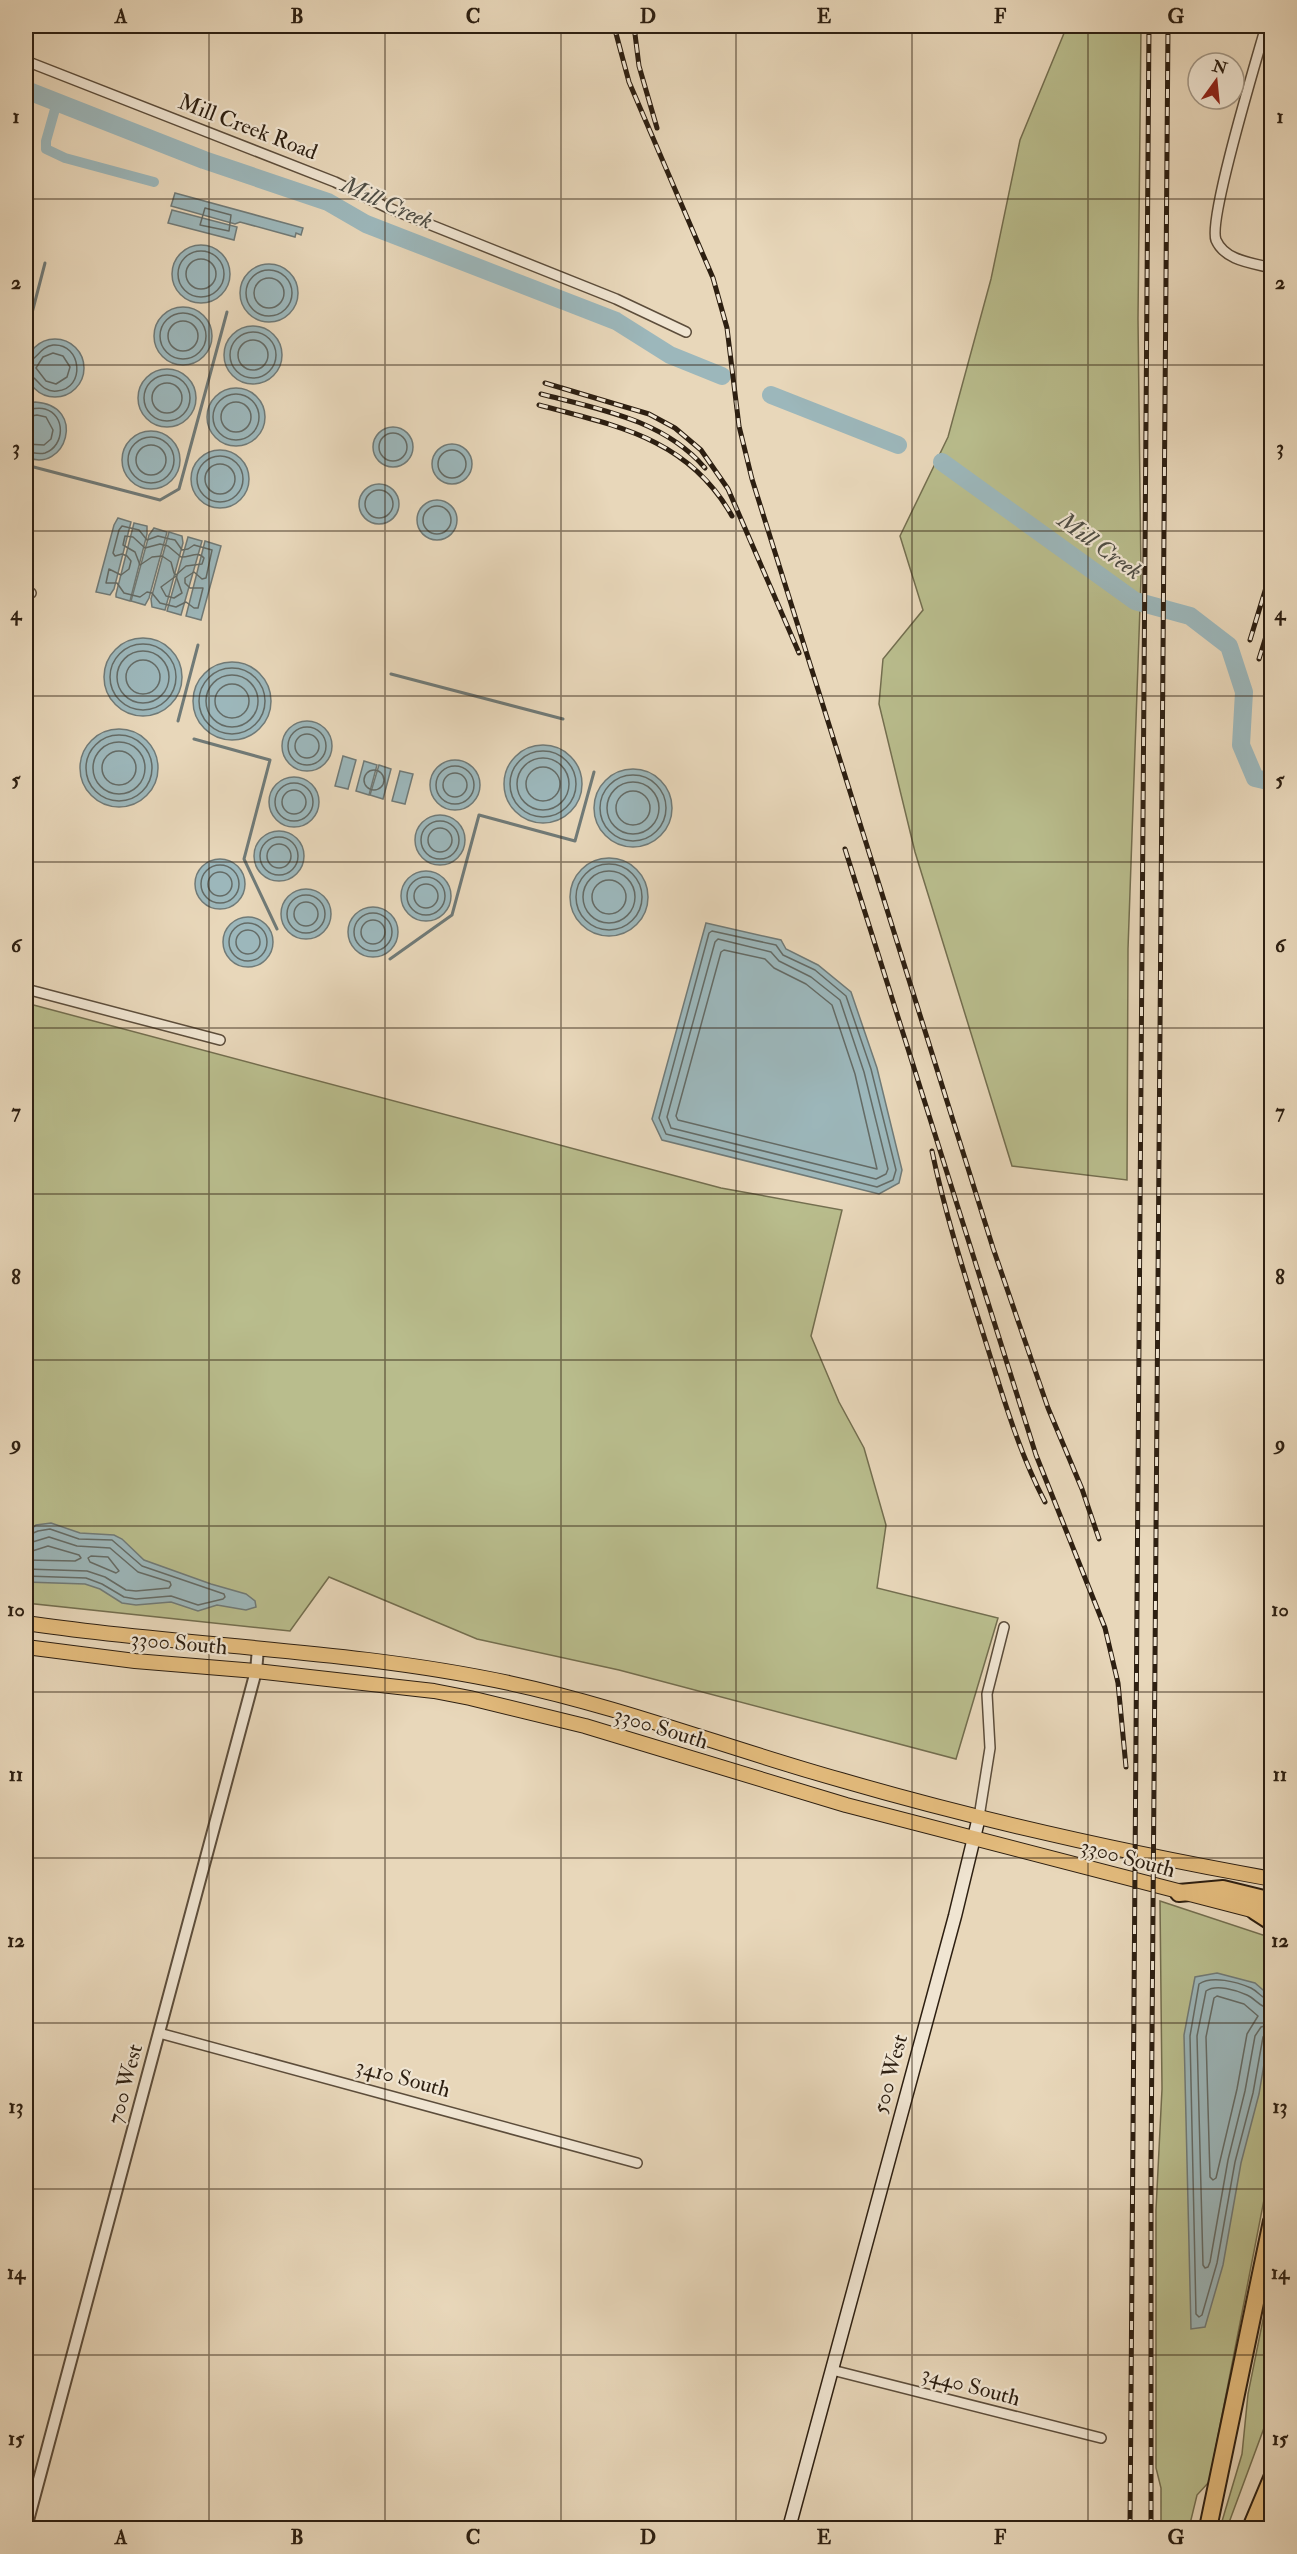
<svg xmlns="http://www.w3.org/2000/svg" width="1297" height="2554" viewBox="0 0 1297 2554" font-family="'IM FELL Double Pica',serif">
<style>
.green{fill:#b9bd8d;stroke:#736e4f;stroke-width:1.5}
.water{fill:#9cb7bb;stroke:#707a77;stroke-width:1.5}
.lines{fill:none;stroke-linecap:round;stroke-linejoin:round}
.shore{stroke:#646b66;stroke-width:1.5}
.stream{stroke:#707a77;stroke-width:3}
.canal{stroke:#9cb7bb;stroke-width:10}
.river{stroke:#9cb7bb;stroke-width:18}
.minor-casing{stroke:#5c4d3b;stroke-width:12}
.tertiary-casing{stroke:#5c4d3b;stroke-width:14}
.secondary-casing{stroke:#2d1f11;stroke-width:15}
.primary-casing{stroke:#2d1f11;stroke-width:16}
.motorway-casing{stroke:#2d1f11;stroke-width:20}
.minor{stroke:#f0e5d2;stroke-width:9}
.tertiary{stroke:#f0e5d2;stroke-width:10}
.secondary{stroke:#f0e5d2;stroke-width:12}
.primary{stroke:#e4bc7d;stroke-width:14}
.motorway{stroke:#e4bc7d;stroke-width:16}
.rail-casing{stroke:#2d1f11;stroke-width:5}
.rail{stroke:#f0e5d2;stroke-width:3;stroke-dasharray:9;stroke-linecap:butt}
.grid{fill:none;stroke:#2d1f11;stroke-width:1.5;stroke-opacity:0.55}
.labels{text-anchor:middle;dominant-baseline:central;stroke-width:4.5;stroke-linejoin:round;paint-order:stroke}
.street-label{font-size:22px;fill:#2d1f11;stroke:#f0e5d2}
.water-label{font-size:24px;font-style:italic;fill:#4e4d44;stroke:#f0e5d2}
.neatline{fill:none;stroke:#2d1f11;stroke-width:2}
.grid-label{font-size:20px;text-anchor:middle;font-weight:bold;fill:#2d1f11}
</style>
<rect width="100%" height="100%" fill="#e8d7ba"/>
<filter id="stains"><feTurbulence type="fractalNoise" baseFrequency=".00333" numOctaves="4"/><feColorMatrix values="0 0 0 0 .2 0 0 0 0 .09 0 0 0 0 .02 0 0 0 .5 -.17"/></filter>
<radialGradient id="worn" r=".72"><stop offset=".6" stop-color="#630" stop-opacity="0"/><stop offset="1" stop-color="#630" stop-opacity=".3"/></radialGradient>
<!-- green -->
<g class="green">
<polygon points="1067,26 1141,26 1138,319 1141,578 1128,949 1127,1180 1012,1166 915,852 879,704 883,659 923,610 900,536 948,437 991,279 1020,140"/>
<polygon points="26,1003 721,1188 842,1210 811,1336 839,1402 864,1448 886,1525 877,1588 998,1618 956,1759 619,1670 477,1639 329,1577 290,1631 26,1603"/>
<polygon points="1160,1901 1272,1938 1271,2164 1209,2482 1197,2495 1189,2528 1161,2528 1161,2488 1156,2468 1156,2210 1162,2089"/>
<polygon points="1271,2280 1271,2409 1227,2528 1220,2528 1242,2454 1248,2394"/>
</g>
<!-- water -->
<g class="water">
<polygon points="175,193 303,228 301,235 296,233 295,237 240,222 235,224 171,206"/>
<polygon points="172,210 237,227 234,240 168,223"/>
<circle cx="201" cy="274" r="29"/>
<circle cx="269" cy="293" r="29"/>
<circle cx="183" cy="336" r="29"/>
<circle cx="253" cy="355" r="29"/>
<circle cx="55" cy="368" r="29"/>
<circle cx="167" cy="398" r="29"/>
<circle cx="236" cy="417" r="29"/>
<path d="M35 402C88 405 66 475 26 457V404Z"/>
<circle cx="393" cy="447" r="20"/>
<circle cx="151" cy="460" r="29"/>
<circle cx="452" cy="464" r="20"/>
<circle cx="220" cy="479" r="29"/>
<circle cx="379" cy="504" r="20"/>
<circle cx="437" cy="520" r="20"/>
<polygon points="118,518 131,522 114,589 110,595 96,592 114,525"/>
<polygon points="134,523 147,526 147,534 130,601 116,597 116,594"/>
<polygon points="154,528 167,532 149,598 145,605 131,601 149,535"/>
<polygon points="169,532 182,536 183,543 165,610 152,607 151,599"/>
<polygon points="188,537 202,541 181,615 167,611"/>
<polygon points="205,541 221,546 201,620 186,616"/>
<circle cx="143" cy="677" r="39"/>
<circle cx="232" cy="701" r="39"/>
<circle cx="307" cy="746" r="25"/>
<circle cx="119" cy="768" r="39"/>
<circle cx="543" cy="784" r="39"/>
<polygon points="343,756 356,760 348,789 335,786"/>
<circle cx="455" cy="785" r="25"/>
<polygon points="364,761 377,765 369,795 356,791"/>
<polygon points="379,765 391,769 383,799 370,795"/>
<circle cx="633" cy="808" r="39"/>
<polygon points="400,771 413,774 405,804 392,801"/>
<circle cx="294" cy="802" r="25"/>
<circle cx="440" cy="840" r="25"/>
<circle cx="279" cy="856" r="25"/>
<circle cx="609" cy="897" r="39"/>
<circle cx="220" cy="884" r="25"/>
<circle cx="426" cy="896" r="25"/>
<circle cx="306" cy="914" r="25"/>
<circle cx="373" cy="932" r="25"/>
<circle cx="248" cy="942" r="25"/>
<polygon points="706,923 781,940 786,949 818,965 851,992 877,1068 902,1170 899,1183 879,1194 662,1140 652,1119"/>
<polygon points="51,1523 80,1533 114,1535 122,1539 144,1560 211,1584 246,1594 255,1601 256,1607 246,1610 217,1605 198,1611 171,1602 136,1605 122,1603 100,1589 85,1584 26,1582 26,1534 36,1525"/>
<polygon points="1217,1973 1255,1983 1271,1997 1271,2022 1259,2094 1241,2163 1223,2265 1205,2327 1191,2329 1184,2035 1195,1977"/>
</g>
<g class="lines">
<!-- shore -->
<g class="shore">
<polygon points="205,208 231,215 229,231 200,225"/>
<circle cx="201" cy="274" r="23"/>
<circle cx="201" cy="274" r="15"/>
<circle cx="269" cy="293" r="23"/>
<circle cx="269" cy="293" r="15"/>
<circle cx="183" cy="336" r="23"/>
<circle cx="183" cy="336" r="15"/>
<circle cx="253" cy="355" r="23"/>
<circle cx="253" cy="355" r="15"/>
<polygon points="53,353 63,356 70,367 67,377 56,384 46,381 36,368 43,357"/>
<path d="M26 362C37 361 39 347 53 345 82 343 86 389 57 391 40 393 38 375 26 374"/>
<circle cx="167" cy="398" r="23"/>
<circle cx="167" cy="398" r="15"/>
<circle cx="236" cy="417" r="23"/>
<circle cx="236" cy="417" r="15"/>
<path d="M26 410C32 409 38 407 45 409 66 415 65 446 45 453 38 455 32 452 26 452"/>
<polyline points="26,417 37,415 46,417 53,430 51,439 44,445 26,444"/>
<circle cx="393" cy="447" r="14"/>
<circle cx="151" cy="460" r="23"/>
<circle cx="151" cy="460" r="15"/>
<circle cx="452" cy="464" r="14"/>
<circle cx="220" cy="479" r="23"/>
<circle cx="220" cy="479" r="15"/>
<circle cx="379" cy="504" r="14"/>
<circle cx="437" cy="520" r="14"/>
<polygon points="122,526 139,530 147,540 158,536 170,539 175,540 182,550 188,549 194,545 212,550 206,578 202,579 194,572 185,578 185,583 190,588 203,588 198,608 194,608 186,602 176,607 160,603 152,593 147,592 140,597 124,593 117,583 106,583 109,569 121,575 129,569 131,561 127,556 122,554 115,556 113,553 119,530"/>
<path d="M125 536 133 537 145 548 160 544 168 546 181 557C189 558 198 550 204 558L202 564 186 566 176 575 174 573 171 562 162 556 152 557 140 565 135 552 123 545Z"/>
<polygon points="176,576 182,593 174,598 166,596 161,587"/>
<circle cx="143" cy="677" r="33"/>
<circle cx="143" cy="677" r="26"/>
<circle cx="143" cy="677" r="17"/>
<circle cx="232" cy="701" r="33"/>
<circle cx="232" cy="701" r="26"/>
<circle cx="232" cy="701" r="17"/>
<circle cx="307" cy="746" r="19"/>
<circle cx="307" cy="746" r="12"/>
<circle cx="119" cy="768" r="33"/>
<circle cx="119" cy="768" r="26"/>
<circle cx="543" cy="784" r="33"/>
<circle cx="119" cy="768" r="17"/>
<circle cx="543" cy="784" r="26"/>
<circle cx="455" cy="785" r="19"/>
<circle cx="543" cy="784" r="17"/>
<circle cx="374" cy="780" r="10"/>
<circle cx="455" cy="785" r="12"/>
<circle cx="633" cy="808" r="33"/>
<circle cx="633" cy="808" r="26"/>
<circle cx="294" cy="802" r="19"/>
<circle cx="294" cy="802" r="12"/>
<circle cx="633" cy="808" r="17"/>
<circle cx="440" cy="840" r="19"/>
<circle cx="440" cy="840" r="12"/>
<circle cx="279" cy="856" r="19"/>
<circle cx="279" cy="856" r="12"/>
<circle cx="609" cy="897" r="33"/>
<circle cx="220" cy="884" r="19"/>
<circle cx="609" cy="897" r="26"/>
<circle cx="220" cy="884" r="12"/>
<circle cx="426" cy="896" r="19"/>
<circle cx="609" cy="897" r="17"/>
<circle cx="426" cy="896" r="12"/>
<circle cx="306" cy="914" r="19"/>
<circle cx="306" cy="914" r="12"/>
<circle cx="373" cy="932" r="19"/>
<circle cx="373" cy="932" r="12"/>
<circle cx="248" cy="942" r="19"/>
<circle cx="248" cy="942" r="12"/>
<polygon points="712,931 776,945 783,955 815,970 846,996 871,1069 896,1170 893,1180 877,1187 666,1134 659,1118 709,933"/>
<polygon points="718,939 771,952 779,961 811,977 840,1000 864,1072 888,1169 886,1174 876,1179 671,1128 667,1117 715,942"/>
<polygon points="724,950 765,959 774,968 806,984 832,1005 855,1074 877,1169 678,1120 676,1116 721,952"/>
<polyline points="26,1536 38,1531 50,1529 79,1539 112,1540 142,1566 224,1594 225,1597 223,1599 198,1605 171,1596 136,1599 124,1597 102,1584 86,1578 26,1576"/>
<polyline points="26,1544 49,1537 77,1546 110,1548 138,1572 170,1582 171,1585 169,1588 136,1591 126,1590 105,1577 87,1571 26,1569"/>
<polyline points="26,1553 48,1546 79,1555 81,1558 75,1561 26,1560"/>
<polygon points="91,1556 108,1557 119,1571 116,1573 90,1562 88,1558"/>
<polygon points="1217,1996 1244,2004 1258,2016 1247,2034 1237,2089 1216,2178 1213,2180 1210,2177 1206,2037 1214,1998"/>
<path d="M1272 2001C1263 2000 1259 1992 1251 1988 1237 1982 1212 1975 1199 1984L1190 2036 1196 2314 1199 2317 1202 2315 1217 2263 1235 2162 1253 2093 1263 2037 1266 2033 1272 2032"/>
<path d="M1272 2009C1260 2008 1256 1999 1247 1995 1236 1990 1216 1984 1206 1991L1197 2036 1203 2265 1205 2268 1208 2267 1210 2262 1228 2160 1245 2091 1255 2036 1261 2027 1272 2024"/>
</g>
<!-- stream -->
<g class="stream">
<polyline points="26,336 45,263"/>
<polyline points="26,465 160,500 179,489 227,312"/>
<polyline points="391,674 563,719"/>
<polyline points="178,721 198,645"/>
<polyline points="194,739 270,760 244,859 277,929"/>
<polyline points="390,959 452,915 479,815 575,841 594,772"/>
</g>
<!-- canal -->
<polyline class="canal" points="57,102 46,141 46,149 65,158 154,182"/>
<!-- river -->
<g class="river">
<polyline points="26,90 204,160 328,202 366,224 616,321 670,355 722,376"/>
<polyline points="771,395 898,445"/>
<polyline points="942,462 1135,601 1190,616 1229,646 1244,692 1241,745 1255,778 1272,782"/>
</g>
<defs>
<g id="minor">
<path d="M1266 26C1257 58 1208 219 1216 240 1225 261 1253 263 1272 268"/>
<polyline points="26,61 335,182 386,207 616,299 686,332"/>
<polyline points="26,591 31,593"/>
<polyline points="26,989 220,1040"/>
<polyline points="979,1817 990,1748 987,1694 1004,1627"/>
<polyline points="159,2033 637,2163"/>
<polyline points="832,2370 1101,2438"/>
</g>
<polyline id="tertiary" points="26,2528 256,1671 258,1649"/>
<polyline id="secondary" points="789,2528 955,1916 979,1817"/>
<g id="primary">
<path d="M26 1623C186 1647 350 1649 509 1683 621 1707 730 1749 841 1780 982 1821 1127 1853 1272 1879"/>
<polyline points="26,1647 135,1661 256,1671 434,1691 470,1698 585,1726 846,1805 1263,1913"/>
</g>
<g id="motorway">
<polyline points="1179,1893 1223,1889 1272,1901"/>
<polyline points="1255,1911 1272,1922"/>
<polyline points="1208,2528 1272,2221"/>
<polyline points="1251,2528 1272,2478"/>
</g>
</defs>
<!-- minor casing -->
<use href="#minor" class="minor-casing"/>
<!-- tertiary casing -->
<use href="#tertiary" class="tertiary-casing"/>
<!-- secondary casing -->
<use href="#secondary" class="secondary-casing"/>
<!-- primary casing -->
<use href="#primary" class="primary-casing"/>
<!-- motorway casing -->
<use href="#motorway" class="motorway-casing"/>
<!-- minor -->
<use href="#minor" class="minor"/>
<!-- tertiary -->
<use href="#tertiary" class="tertiary"/>
<!-- secondary -->
<use href="#secondary" class="secondary"/>
<!-- primary -->
<use href="#primary" class="primary"/>
<!-- motorway -->
<use href="#motorway" class="motorway"/>
<defs>
<g id="rail">
<polyline points="614,26 629,82 713,278 727,328 739,426 752,479 993,1248 1048,1408 1082,1489 1099,1539"/>
<polyline points="634,26 639,66 657,128"/>
<polyline points="545,383 649,414 675,428 701,450 728,489 799,653"/>
<path d="M541 394C599 409 664 420 705 468"/>
<path d="M539 405C618 426 689 439 732 516"/>
<polyline points="1250,640 1272,568"/>
<polyline points="1259,659 1272,617"/>
<polyline points="845,849 1036,1455 1105,1628 1118,1683 1126,1767"/>
<path d="M932 1151C946 1218 967 1282 987 1346 1004 1400 1019 1452 1045 1502"/>
<polyline points="1130,2528 1149,26"/>
<polyline points="1151,2528 1151,2162 1168,26"/>
</g>
</defs>
<!-- rail casing -->
<use href="#rail" class="rail-casing"/>
<!-- rail -->
<use href="#rail" class="rail"/>
</g>
<!-- grid -->
<path class="grid" d="M209 26V2528M385 26V2528M561 26V2528M736 26V2528M912 26V2528M1088 26V2528M26 199H1272M26 365H1272M26 531H1272M26 696H1272M26 862H1272M26 1028H1272M26 1194H1272M26 1360H1272M26 1526H1272M26 1692H1272M26 1858H1272M26 2023H1272M26 2189H1272M26 2355H1272"/>
<g class="labels">
<!-- street labels -->
<g class="street-label">
<text transform="translate(248 127) rotate(21)">Mill Creek Road</text>
<text transform="translate(179 1643) rotate(5)">3300 South</text>
<text transform="translate(661 1728) rotate(17)">3300 South</text>
<text transform="translate(1128 1858) rotate(15)">3300 South</text>
<text transform="translate(890 2074) rotate(-75)">500 West</text>
<text transform="translate(403 2078) rotate(15)">3410 South</text>
<text transform="translate(125 2084) rotate(-75)">700 West</text>
<text transform="translate(971 2386) rotate(15)">3440 South</text>
</g>
<!-- water labels -->
<g class="water-label">
<text transform="translate(387 203) rotate(24)">Mill Creek</text>
<text transform="translate(1100 546) rotate(36)">Mill Creek</text>
</g>
</g>
<!-- margin -->
<rect width="1297" height="2554" fill="none" stroke="#e8d7ba" stroke-width="66"/>
<!-- north arrow -->
<g transform="translate(1216 81) rotate(15)"><circle r="28" fill="#f0e5d2" stroke="#a29685" stroke-width="1.5"/>
<path d="M0-4.5L10 22L0 15L-10 22Z" fill="#8f2418"/>
<text y="-9" font-size="16" font-weight="bold" text-anchor="middle" fill="#2d1f11">N</text>
</g>
<rect x="33" y="33" width="1231" height="2488" class="neatline"/>
<g class="grid-label">
<text x="121" y="23">A</text>
<text x="297" y="23">B</text>
<text x="473" y="23">C</text>
<text x="648" y="23">D</text>
<text x="824" y="23">E</text>
<text x="1000" y="23">F</text>
<text x="1176" y="23">G</text>
<text x="16" y="123">1</text>
<text x="1280" y="123">1</text>
<text x="16" y="289">2</text>
<text x="1280" y="289">2</text>
<text x="16" y="454">3</text>
<text x="1280" y="454">3</text>
<text x="16" y="620">4</text>
<text x="1280" y="620">4</text>
<text x="16" y="786">5</text>
<text x="1280" y="786">5</text>
<text x="16" y="952">6</text>
<text x="1280" y="952">6</text>
<text x="16" y="1118">7</text>
<text x="1280" y="1118">7</text>
<text x="16" y="1284">8</text>
<text x="1280" y="1284">8</text>
<text x="16" y="1450">9</text>
<text x="1280" y="1450">9</text>
<text x="16" y="1616">10</text>
<text x="1280" y="1616">10</text>
<text x="16" y="1781">11</text>
<text x="1280" y="1781">11</text>
<text x="16" y="1947">12</text>
<text x="1280" y="1947">12</text>
<text x="16" y="2113">13</text>
<text x="1280" y="2113">13</text>
<text x="16" y="2279">14</text>
<text x="1280" y="2279">14</text>
<text x="16" y="2445">15</text>
<text x="1280" y="2445">15</text>
<text x="121" y="2544">A</text>
<text x="297" y="2544">B</text>
<text x="473" y="2544">C</text>
<text x="648" y="2544">D</text>
<text x="824" y="2544">E</text>
<text x="1000" y="2544">F</text>
<text x="1176" y="2544">G</text>
</g>
<rect width="100%" height="100%" filter="url(#stains)"/>
<rect width="100%" height="100%" fill="url(#worn)"/>
</svg>
